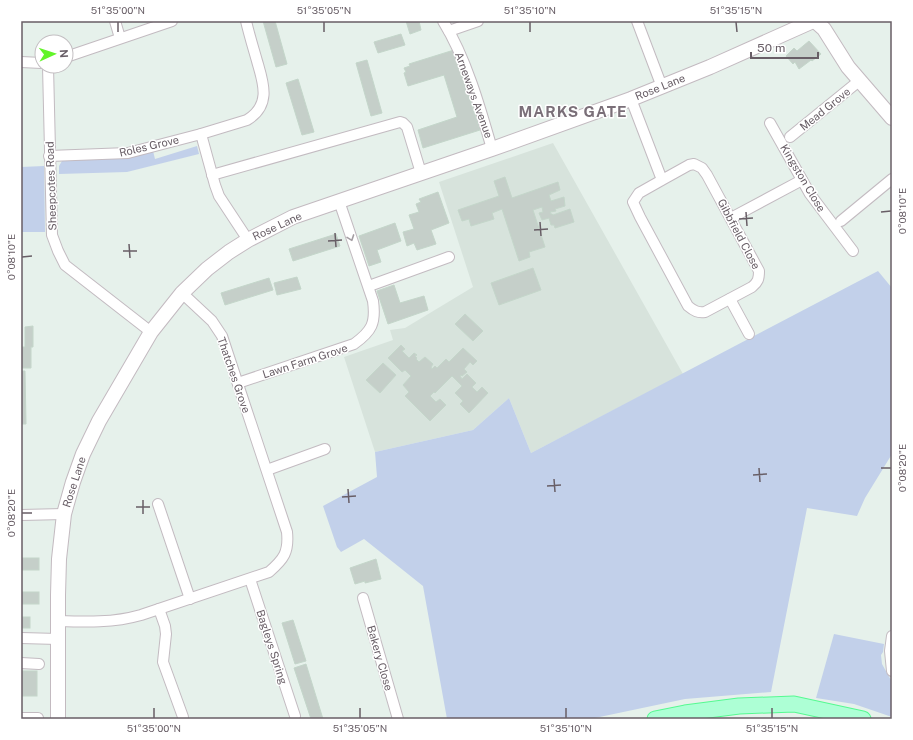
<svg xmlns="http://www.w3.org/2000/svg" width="913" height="740" viewBox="0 0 913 740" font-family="'Public Sans',sans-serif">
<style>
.education{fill:#d7e3dc}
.green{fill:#c2d0ea}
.building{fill:#c5cfc9;stroke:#c4d6ca}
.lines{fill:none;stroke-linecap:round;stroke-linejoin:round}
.street-casing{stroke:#c3bbc1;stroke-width:12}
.secondary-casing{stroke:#c3bac0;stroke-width:16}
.primary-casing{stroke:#56fa91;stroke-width:17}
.street{stroke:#fff;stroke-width:10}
.secondary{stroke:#fff;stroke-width:14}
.primary{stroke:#adffd5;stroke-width:15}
.oneway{stroke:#a49ea3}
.ticks{fill:none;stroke:#685e66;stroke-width:1.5}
.labels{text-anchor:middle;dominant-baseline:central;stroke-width:3;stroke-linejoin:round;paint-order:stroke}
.street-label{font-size:11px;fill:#685e66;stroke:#fff}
.district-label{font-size:15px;font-weight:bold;letter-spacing:1px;fill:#7a6f78;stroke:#fff}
.neatline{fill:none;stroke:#685e66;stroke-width:1.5}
.ticks-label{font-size:10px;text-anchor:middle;fill:#685e66}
</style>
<rect width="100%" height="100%" fill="#e6f1eb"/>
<!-- education -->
<polygon class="education" points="553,143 683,374 531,453 509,398 473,430 375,452 344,357 393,340 390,330 405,328 473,287 439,182"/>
<!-- green -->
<g class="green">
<polygon points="197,146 199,154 127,172 59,174 59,166 62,161 65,161 66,159 153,151 155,159"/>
<polygon points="44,166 45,232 21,232 21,167"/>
<polygon points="878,271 892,288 892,454 865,498 857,516 807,508 771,692 685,699 590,719 447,719 423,586 364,539 341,552 337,547 323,506 377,477 375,452 473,430 509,398 531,453"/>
<polygon points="834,634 884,644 883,652 881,655 882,664 892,682 892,717 854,704 816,698"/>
</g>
<!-- building -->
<g class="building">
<polygon points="263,21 275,21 287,64 276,67"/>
<polygon points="406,21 419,21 421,30 410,34"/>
<polygon points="401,34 405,45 378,53 374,42"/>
<polygon points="809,41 821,54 812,61 811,60 799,69 795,62 793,64 786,56 794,48 797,51"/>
<polygon points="454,50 480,130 423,148 418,130 457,117 444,75 408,86 404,73 406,72 404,68 410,66 409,64"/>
<polygon points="367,60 382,113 371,116 356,63"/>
<polygon points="298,79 314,132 302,135 286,83"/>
<polygon points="505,177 512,198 558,182 560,190 549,195 551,201 564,197 565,206 555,209 556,211 550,212 551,214 552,214 553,215 570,209 574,222 555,228 554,225 551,225 549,218 542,220 539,213 543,212 542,207 533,210 545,247 529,252 530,257 519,261 502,209 492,213 494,219 471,226 469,219 462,221 458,210 499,196 494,181"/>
<polygon points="438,192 449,223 431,230 436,244 417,250 414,243 407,246 403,232 414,229 409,215 419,212 416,204 421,202 419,199"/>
<polygon points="395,223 401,241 377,250 381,262 369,266 359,236"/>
<polygon points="336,234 340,246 293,261 289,249"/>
<polygon points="533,268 541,290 499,305 491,283"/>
<polygon points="297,277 301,289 277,295 274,283"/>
<polygon points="269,278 273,290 225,305 221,293"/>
<polygon points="394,285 400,303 424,296 428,310 388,324 377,291"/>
<polygon points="465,314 483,331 473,341 455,324"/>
<polygon points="33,326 33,347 31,347 31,368 21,368 21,347 25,347 25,327"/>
<polygon points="401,345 405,349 402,351 409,358 414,353 417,355 415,356 417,358 416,359 419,362 425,357 433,364 431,367 432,369 435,366 437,368 446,359 449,362 463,348 477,361 473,365 470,362 464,369 467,372 462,376 461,375 460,376 462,379 467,374 476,383 472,387 477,392 482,387 488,393 469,413 460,404 463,401 455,393 462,386 452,376 435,393 434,392 430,396 436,402 440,399 446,405 430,421 405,396 409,392 403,385 411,376 405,370 402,372 388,358"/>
<polygon points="383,363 396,375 380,393 366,380"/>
<polygon points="21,371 25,371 26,424 21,424"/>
<rect x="21" y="558" width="18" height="12"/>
<polygon points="376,559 381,579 365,583 365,581 355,584 350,568"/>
<rect x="21" y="592" width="18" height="12"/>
<rect x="21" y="617" width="9" height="11"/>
<polygon points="293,620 306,661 295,664 282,623"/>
<polygon points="306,664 323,719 311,719 294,668"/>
<rect x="22" y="671" width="15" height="25"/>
</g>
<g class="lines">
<defs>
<g id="street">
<polyline points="115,21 120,38"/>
<path d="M443 21C466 58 480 107 492 149"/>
<polyline points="637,21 662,87"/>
<polyline points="449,31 478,21"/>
<polyline points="66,57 172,21"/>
<polyline points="21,62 42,63"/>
<polyline points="48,66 52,235 58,251 65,265 151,332"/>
<path d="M631 99 662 180 689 165 694 164 702 168 707 175 759 271C759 279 758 282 752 287L705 312C698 313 694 311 688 306L640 217 633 202 639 193 662 180"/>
<polyline points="770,123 810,194 853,251"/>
<polyline points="201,134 215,185 219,196 248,240"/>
<polyline points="790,137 859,81"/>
<path d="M49 156 128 153 201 134 247 120C272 105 263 82 257 61 253 47 249 34 246 21"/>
<polyline points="212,175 400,122 403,123 407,127 421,173"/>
<polyline points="731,218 802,180"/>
<polyline points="841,221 892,179"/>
<polyline points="369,286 449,257"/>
<polyline points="730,299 749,334"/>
<path d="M238 383 354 344C372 331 376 323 373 301L339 201"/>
<polyline points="267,470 325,449"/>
<polyline points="158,504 190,599"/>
<polyline points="21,515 64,514"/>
<polyline points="250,579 295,716"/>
<polyline points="363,598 398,719"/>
<polyline points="159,609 165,626 166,634 163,662 183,717"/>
<path d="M58 621C86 622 113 623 141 615L269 572C284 559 289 552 287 532L222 336 212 321 182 293"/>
<polyline points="892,636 890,651 892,671"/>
<polyline points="21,638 58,639"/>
<polyline points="21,663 39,664"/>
<polyline points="21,718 38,718"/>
</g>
<g id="secondary">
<polyline points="815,21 824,29 848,67 892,118"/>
<polyline points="58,719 58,595 59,559 64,514 73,482 83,454 99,421 151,332 182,293 207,269 229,252 248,240 293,217 492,149 631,99 710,67 813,21"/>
</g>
<polyline id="primary" points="655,719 685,713 739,706 794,704 863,719"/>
</defs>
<!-- street casing -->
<use href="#street" class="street-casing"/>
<!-- secondary casing -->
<use href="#secondary" class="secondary-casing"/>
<!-- primary casing -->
<use href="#primary" class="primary-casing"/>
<!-- street -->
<use href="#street" class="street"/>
<!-- secondary -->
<use href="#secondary" class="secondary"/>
<!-- primary -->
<use href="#primary" class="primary"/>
</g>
<!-- one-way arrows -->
<defs><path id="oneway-chevron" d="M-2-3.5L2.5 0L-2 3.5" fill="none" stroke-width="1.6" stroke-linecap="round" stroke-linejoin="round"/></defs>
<use class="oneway" href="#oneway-chevron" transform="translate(351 238) rotate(70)"/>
<!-- ticks -->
<path class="ticks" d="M118 22V32M324 22V32M530 22V32M736 22 737 32M746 212 747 226M881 212 891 211M739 219 753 218M540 222 541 236M534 230 548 229M335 233 336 247M328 241 342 240M129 244 130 258M123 251H137M22 257 32 256M759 468 760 482M881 468H891M753 475 767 474M554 479 555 492M547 486 561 485M348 489 349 503M342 497 356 496M143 500V514M136 507H150M22 513H32M154 708V718M360 708V718M566 708V718M772 708V718"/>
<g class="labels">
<!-- street labels -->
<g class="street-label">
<text transform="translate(660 87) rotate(-22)">Rose Lane</text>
<text transform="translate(474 95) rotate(70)">Arneways Avenue</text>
<text transform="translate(825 109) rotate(-39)">Mead Grove</text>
<text transform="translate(149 146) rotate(-13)">Roles Grove</text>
<text transform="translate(803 178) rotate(59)">Kingston Close</text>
<text transform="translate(51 186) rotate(-92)">Sheepcotes Road</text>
<text transform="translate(277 226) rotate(-25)">Rose Lane</text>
<text transform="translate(739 234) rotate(62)">Gibbfield Close</text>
<text transform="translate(305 361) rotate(-18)">Lawn Farm Grove</text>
<text transform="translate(234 375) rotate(71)">Thatches Grove</text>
<text transform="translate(74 482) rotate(-72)">Rose Lane</text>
<text transform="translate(272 647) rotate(72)">Bagleys Spring</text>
<text transform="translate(380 658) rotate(74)">Bakery Close</text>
</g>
<!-- district labels -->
<g class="district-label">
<text x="573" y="111">MARKS GATE</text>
</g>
</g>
<!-- border -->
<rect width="913" height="740" fill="none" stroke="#ffffff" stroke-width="44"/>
<!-- north arrow -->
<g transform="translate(54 54) rotate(87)"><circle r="19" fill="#ffffff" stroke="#c3bfc2"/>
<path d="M0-3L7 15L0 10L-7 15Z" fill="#62f429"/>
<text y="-6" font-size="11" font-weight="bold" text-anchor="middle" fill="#685e66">N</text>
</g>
<!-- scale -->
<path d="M751 52v6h67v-6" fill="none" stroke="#685e66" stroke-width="2"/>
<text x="757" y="52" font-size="12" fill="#685e66" stroke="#ffffff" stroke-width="3" paint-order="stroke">50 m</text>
<rect x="22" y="22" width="869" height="696" class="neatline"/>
<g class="ticks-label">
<text x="118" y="14">51°35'00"N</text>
<text x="324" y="14">51°35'05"N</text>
<text x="530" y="14">51°35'10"N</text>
<text x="736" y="14">51°35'15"N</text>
<text transform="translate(902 211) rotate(-90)" y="4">0°08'10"E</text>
<text transform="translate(11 257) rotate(-90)" y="4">0°08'10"E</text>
<text transform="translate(902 468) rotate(-90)" y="4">0°08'20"E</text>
<text transform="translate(11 513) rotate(-90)" y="4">0°08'20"E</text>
<text x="154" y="732">51°35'00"N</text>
<text x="360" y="732">51°35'05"N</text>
<text x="566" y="732">51°35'10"N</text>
<text x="772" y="732">51°35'15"N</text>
</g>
</svg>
